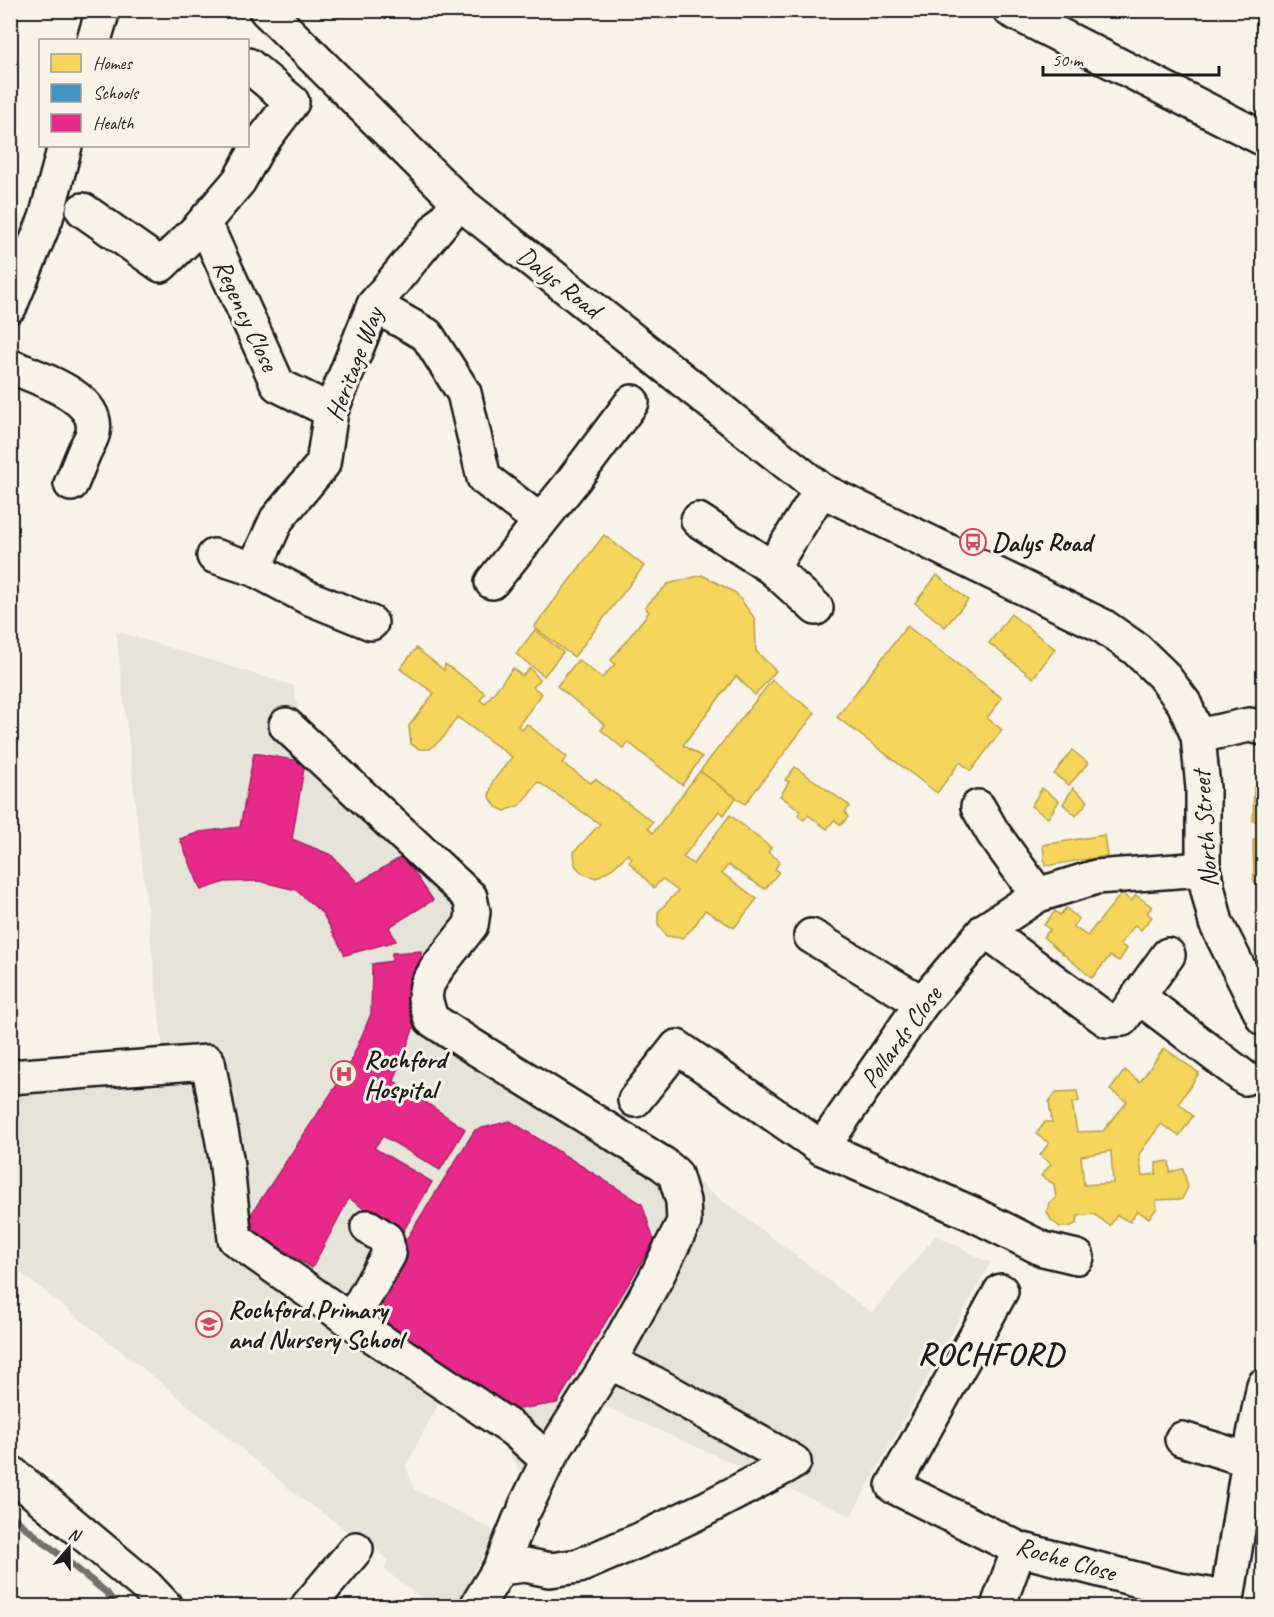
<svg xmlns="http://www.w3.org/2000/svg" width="1274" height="1617" viewBox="0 0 1274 1617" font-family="Caveat,sans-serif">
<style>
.built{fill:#e6e3d9}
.homes{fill:#f6d55c;stroke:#b59e49;stroke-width:1.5;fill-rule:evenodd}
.schools{fill:#4393c3;stroke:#376f91;stroke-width:1.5}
.health{fill:#e7298a;stroke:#aa2569;stroke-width:1.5}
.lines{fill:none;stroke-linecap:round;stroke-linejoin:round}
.stream{stroke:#72716c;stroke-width:7}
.minor-casing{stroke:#1c1c1c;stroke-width:38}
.minor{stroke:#f7f3e8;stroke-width:33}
.labels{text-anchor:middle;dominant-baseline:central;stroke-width:6;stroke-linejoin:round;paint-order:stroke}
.street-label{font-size:26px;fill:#1c1c1c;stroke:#f7f3e8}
.poi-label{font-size:26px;font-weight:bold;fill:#1c1c1c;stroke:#f7f3e8;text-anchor:start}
.district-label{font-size:32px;font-weight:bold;letter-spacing:1.5px;fill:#1c1c1c;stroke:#f7f3e8}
</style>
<rect width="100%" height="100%" fill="#f7f3e8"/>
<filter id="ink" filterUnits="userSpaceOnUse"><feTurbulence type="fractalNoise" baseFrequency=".0167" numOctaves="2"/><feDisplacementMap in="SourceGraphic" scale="12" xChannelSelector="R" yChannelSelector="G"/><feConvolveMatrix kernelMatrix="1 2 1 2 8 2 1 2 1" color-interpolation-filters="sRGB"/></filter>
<g filter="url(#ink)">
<!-- built -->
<polygon class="built" points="116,631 294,686 302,738 489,916 423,1023 679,1168 872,1313 936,1235 990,1263 851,1516 598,1403 526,1480 504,1445 440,1400 406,1466 414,1489 496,1531 456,1606 431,1606 385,1570 388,1559 298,1496 160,1382 11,1265 10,1094 170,1078 165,1067"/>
<!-- homes -->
<g class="homes">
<polygon points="604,535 644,566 574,657 534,627"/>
<polygon points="702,575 736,593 755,619 756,651 776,671 755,695 736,676 683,745 702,757 682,785 628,742 624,749 601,730 605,725 557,686 578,660 602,678 615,664 611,660 649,612 645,607 668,584"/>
<polygon points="937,575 968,600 945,627 915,603"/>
<polygon points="1011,614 1055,649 1033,678 989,643"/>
<polygon points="907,626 1002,698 987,718 1002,730 971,771 960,762 937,793 837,717"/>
<polygon points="535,630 563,652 544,676 516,654"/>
<polygon points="416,648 444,670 445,664 485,693 480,700 485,704 513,668 522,676 530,668 540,680 533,687 542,694 518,726 522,730 527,724 567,757 562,763 591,783 595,779 653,822 648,828 653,833 700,771 736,798 724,815 719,811 683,857 693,864 730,815 771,848 768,852 780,861 775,869 779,872 765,889 728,865 722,873 757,899 734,928 705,910 693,928 682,938 666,936 658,924 658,912 678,891 662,879 654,888 629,862 632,858 628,854 613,868 596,878 582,873 575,865 574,852 600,824 538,782 520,805 505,811 496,807 489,796 493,781 512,757 457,717 444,737 430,749 419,749 411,744 409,726 434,693 400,669"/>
<polygon points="772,680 815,713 745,804 700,771"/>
<polygon points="1072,750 1088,763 1069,785 1054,774"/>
<polygon points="795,767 850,806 845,812 848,817 841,825 834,820 827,829 808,815 804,820 798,816 800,810 780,796 789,782 785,780"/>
<polygon points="1042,788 1059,801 1048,818 1031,806"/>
<polygon points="1073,788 1088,801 1076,816 1063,804"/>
<polygon points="1254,788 1264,788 1264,821 1253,821"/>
<polygon points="1104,835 1107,856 1045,866 1043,845"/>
<polygon points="1253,840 1264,840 1264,883 1254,882"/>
<polygon points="1122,893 1131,901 1136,895 1152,907 1147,913 1152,917 1141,930 1135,925 1120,944 1127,949 1119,961 1110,956 1092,978 1043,937 1050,930 1044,925 1055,911 1060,915 1066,908 1079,919 1073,926 1087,936"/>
<path d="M1164 1048 1199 1073 1179 1103 1193 1116 1179 1136 1161 1124 1139 1154 1142 1176 1156 1174V1163L1169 1161 1170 1172 1183 1169 1188 1187 1182 1199 1156 1200 1157 1208 1149 1218 1137 1211 1130 1222 1117 1215 1110 1226 1094 1214 1078 1216 1077 1223 1069 1227H1060L1051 1220 1047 1211 1049 1203 1056 1198 1054 1184 1041 1176 1051 1164 1040 1155 1049 1143 1036 1134 1045 1122H1052L1049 1102 1056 1092 1077 1091 1079 1101 1072 1103 1077 1132 1103 1131 1127 1102 1110 1090 1125 1070 1140 1082ZM1111 1151 1113 1183 1084 1185 1081 1156Z"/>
</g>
<!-- schools -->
<polygon class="schools" points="424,1601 434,1606 421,1606"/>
<!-- health -->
<g class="health">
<polygon points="254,753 305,762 292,839 331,855 358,883 403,856 433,900 389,927 396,941 345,955 323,914 296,890 259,881 225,882 201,890 180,839 200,832 240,827"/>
<polygon points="421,951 422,1005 394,1081 465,1129 440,1170 383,1136 374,1148 432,1182 401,1235 349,1198 312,1268 244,1225 348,1068 371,1014 372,964 392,961 392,953"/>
<polygon points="510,1121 642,1204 654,1241 557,1403 513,1410 392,1335 377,1286 475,1130"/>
</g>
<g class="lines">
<!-- stream -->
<polyline class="stream" points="10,1515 107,1593 112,1600"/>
<defs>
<g id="minor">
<polyline points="266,10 459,202 821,490 1103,626 1136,649 1162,674 1184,703 1198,736 1203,788 1203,869 1216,923 1264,1019"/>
<polyline points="1010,10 1264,139"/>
<polyline points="94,40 103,10"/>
<polyline points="83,210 161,265 198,229 239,181 258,147 292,102 248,65"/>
<polyline points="198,229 211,237 278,385 331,411"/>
<polyline points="374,305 427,335 464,393 484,478 540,521"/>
<polyline points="10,306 46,218 65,146"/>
<path d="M10 366C35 377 100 396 93 432 92 438 88 444 85 450 80 461 76 473 71 484"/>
<polyline points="698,520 772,568 816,608"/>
<polyline points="214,556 254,569 307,597 371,623"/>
<polyline points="772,568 821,490"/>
<polyline points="254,569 277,519 323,464 331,411 374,305 459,202"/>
<polyline points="492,582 572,482 632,402"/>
<polyline points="286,725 470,897 473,912 471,925 437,968 427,985 425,998 431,1019 466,1042 663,1164 675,1174 683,1201 684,1222 656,1278 609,1362"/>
<polyline points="1198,736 1249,725 1264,728"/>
<polyline points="978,807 993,833 1038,895"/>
<polyline points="985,930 1107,1020 1122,1019 1168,955"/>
<polyline points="811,936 922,1003"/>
<polyline points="1139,997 1245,1078"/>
<polyline points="10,1077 208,1062 226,1158 235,1239 351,1321 514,1430 548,1460 525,1508"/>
<polyline points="635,1100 677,1047 822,1148 973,1214 1043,1249 1077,1257"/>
<polyline points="822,1148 922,1003 985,930 1038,895 1096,877 1203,869"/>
<polyline points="1001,1291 893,1486 1019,1549 1174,1589 1227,1598"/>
<polyline points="351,1321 389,1254 386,1239 368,1227"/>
<polyline points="1182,1439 1249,1460"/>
<polyline points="10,1472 147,1587 165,1606"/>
<polyline points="500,1568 520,1519"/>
<polyline points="308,1606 356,1549"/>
<polyline points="477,1606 500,1568 525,1565 550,1570 579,1566 642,1539 705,1509 794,1462 655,1384 609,1362 548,1460"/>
<polyline points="998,1606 1019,1549"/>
<polyline points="1226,1606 1249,1460 1264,1385"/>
</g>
</defs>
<!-- minor casing -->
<use href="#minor" class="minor-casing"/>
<!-- minor -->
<use href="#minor" class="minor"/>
</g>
</g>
<!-- icons -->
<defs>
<symbol id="bus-ring" viewBox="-11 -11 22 22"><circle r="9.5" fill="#f7f3e8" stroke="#d1495b" stroke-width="1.5"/><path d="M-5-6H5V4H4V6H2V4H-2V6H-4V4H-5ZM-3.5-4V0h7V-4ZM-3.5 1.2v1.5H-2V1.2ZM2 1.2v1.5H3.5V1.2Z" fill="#d1495b"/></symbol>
<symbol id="hospital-ring" viewBox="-11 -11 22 22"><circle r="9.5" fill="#f7f3e8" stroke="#d1495b" stroke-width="1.5"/><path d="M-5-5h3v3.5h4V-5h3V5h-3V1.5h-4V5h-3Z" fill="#d1495b"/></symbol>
<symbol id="school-ring" viewBox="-11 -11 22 22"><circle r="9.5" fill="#f7f3e8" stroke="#d1495b" stroke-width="1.5"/><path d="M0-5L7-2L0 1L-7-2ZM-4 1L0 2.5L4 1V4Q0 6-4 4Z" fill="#d1495b"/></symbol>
</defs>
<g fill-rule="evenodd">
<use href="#bus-ring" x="958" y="527" width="30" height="30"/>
<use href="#hospital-ring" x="329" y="1059" width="30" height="30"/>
<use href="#school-ring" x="194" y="1309" width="30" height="30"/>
</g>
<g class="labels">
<!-- street labels -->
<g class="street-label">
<text transform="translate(559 282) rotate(38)">Dalys Road</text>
<text transform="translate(246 315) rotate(65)">Regency Close</text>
<text transform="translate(354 364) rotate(-69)">Heritage Way</text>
<text transform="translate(1205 829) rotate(-94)">North Street</text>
<text transform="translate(901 1037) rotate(-54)">Pollards Close</text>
<text transform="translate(1066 1559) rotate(16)">Roche Close</text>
</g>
<!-- poi labels -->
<g class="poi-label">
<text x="992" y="542">Dalys Road</text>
<text x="364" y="1059">Rochford<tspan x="364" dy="30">Hospital</tspan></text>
<text x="228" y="1309">Rochford Primary<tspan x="228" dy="30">and Nursery School</tspan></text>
</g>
<!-- district labels -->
<g class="district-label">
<text x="991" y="1353">ROCHFORD</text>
</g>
</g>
<!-- margin -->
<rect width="1274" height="1617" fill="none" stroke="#f7f3e8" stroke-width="36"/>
<rect x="18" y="18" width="1238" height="1581" fill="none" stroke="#1c1c1c" stroke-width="2" filter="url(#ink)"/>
<!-- legend -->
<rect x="39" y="39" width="210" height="108" fill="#f7f3e8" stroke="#9f9d96" stroke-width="1.5"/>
<rect x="51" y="54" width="30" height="18" fill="#f6d55c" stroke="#9f9d96" stroke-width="1.5"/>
<text x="93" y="69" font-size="18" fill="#1c1c1c">Homes</text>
<rect x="51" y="84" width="30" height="18" fill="#4393c3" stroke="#9f9d96" stroke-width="1.5"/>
<text x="93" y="99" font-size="18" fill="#1c1c1c">Schools</text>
<rect x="51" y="114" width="30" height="18" fill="#e7298a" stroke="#9f9d96" stroke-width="1.5"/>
<text x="93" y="129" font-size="18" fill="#1c1c1c">Health</text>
<!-- north arrow -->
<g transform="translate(69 1548) rotate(20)" stroke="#f7f3e8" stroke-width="4.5" paint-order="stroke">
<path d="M0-4.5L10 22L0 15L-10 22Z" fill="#1c1c1c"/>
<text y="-9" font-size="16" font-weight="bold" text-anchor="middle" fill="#1c1c1c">N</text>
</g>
<!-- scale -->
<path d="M1043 66v9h176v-9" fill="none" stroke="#1c1c1c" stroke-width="3"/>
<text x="1052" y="66" font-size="18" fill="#1c1c1c" stroke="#f7f3e8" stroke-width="4.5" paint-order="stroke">50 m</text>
</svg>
